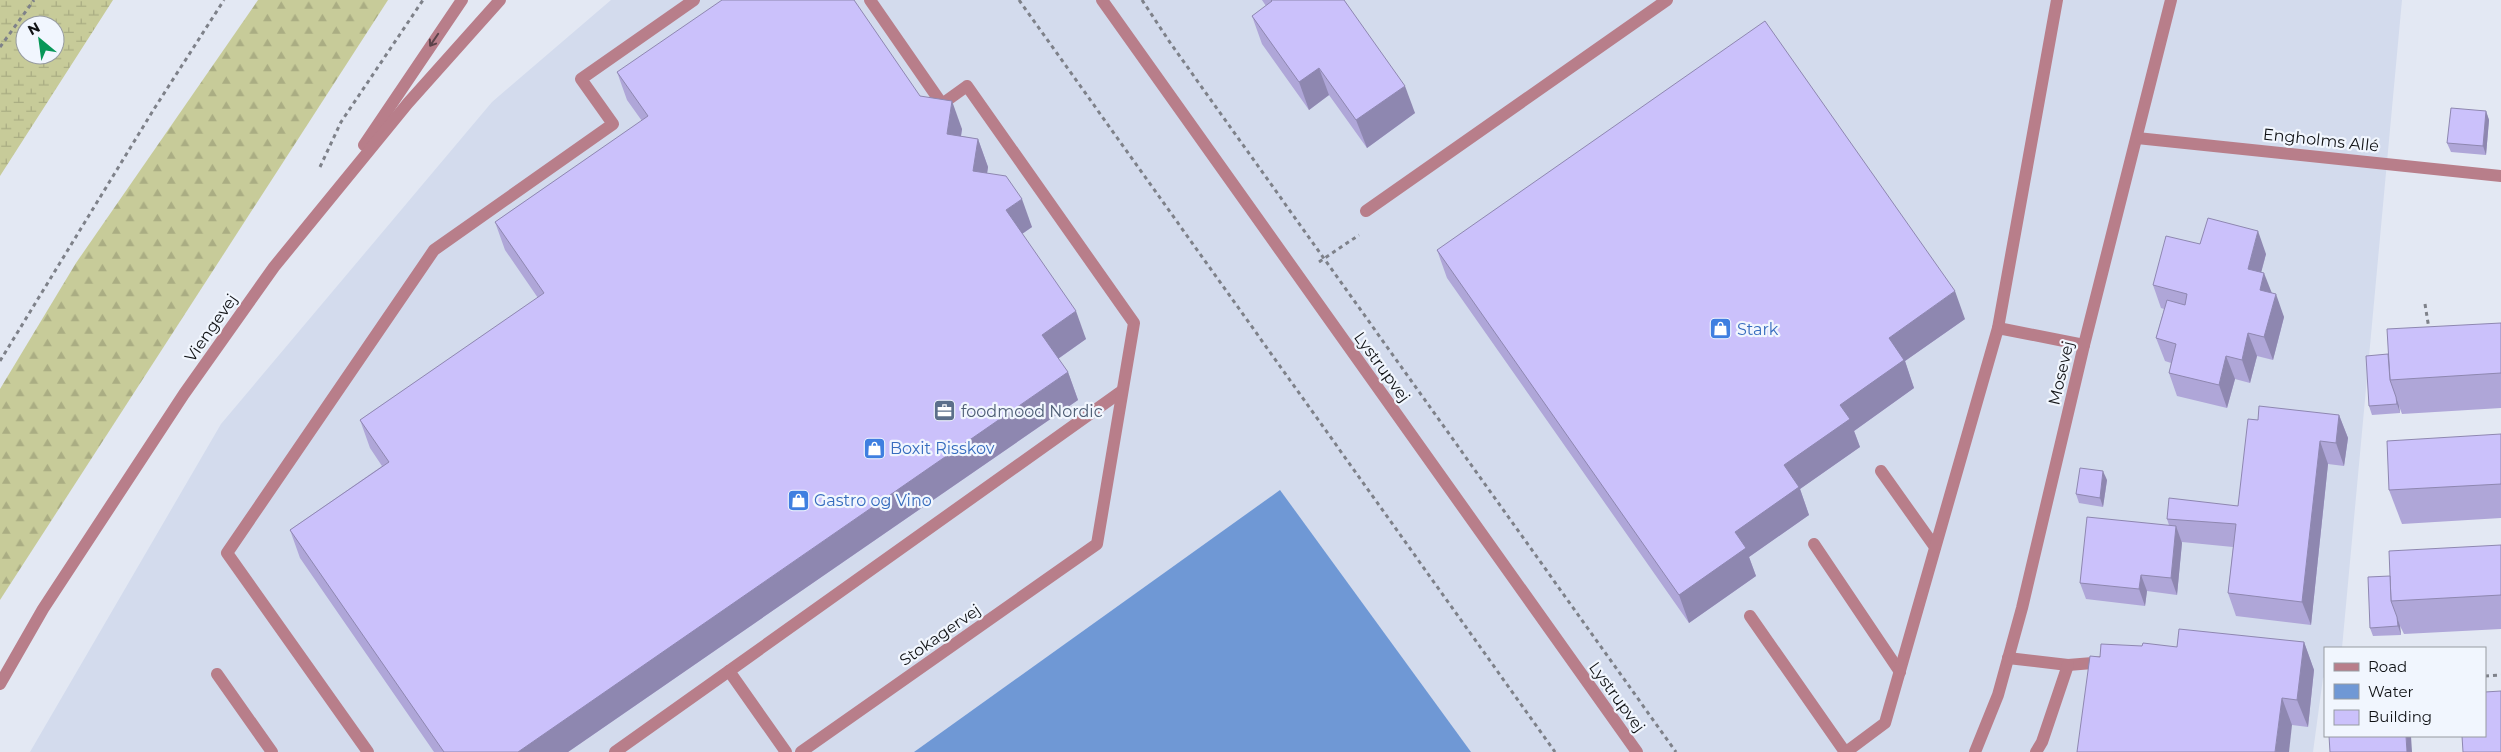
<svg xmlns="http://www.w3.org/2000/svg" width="2501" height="752" viewBox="0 0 2501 752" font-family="Montserrat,sans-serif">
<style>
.built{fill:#d3dbed}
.forest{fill:url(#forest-firs)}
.wetland{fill:url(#wetland-marsh);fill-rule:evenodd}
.water{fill:#6f98d5}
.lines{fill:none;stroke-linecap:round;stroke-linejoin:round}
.path{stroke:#7e8189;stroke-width:3;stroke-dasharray:4 4;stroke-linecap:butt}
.minor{stroke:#b87e8a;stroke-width:12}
.wall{fill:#afa6d8}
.shaded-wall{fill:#8e87b0}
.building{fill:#cbc1fb;stroke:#8e87b0}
.oneway{stroke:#5c434a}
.labels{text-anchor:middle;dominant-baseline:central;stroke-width:4.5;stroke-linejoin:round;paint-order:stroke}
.street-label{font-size:16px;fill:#101215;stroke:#f1f6fe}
.shop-label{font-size:16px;fill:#366cbe;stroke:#f1f6fe;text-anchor:start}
.service-label{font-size:16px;fill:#4e5e75;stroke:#f1f6fe;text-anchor:start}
</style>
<defs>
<pattern id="forest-firs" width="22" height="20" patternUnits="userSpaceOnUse" patternTransform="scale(1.25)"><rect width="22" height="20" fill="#c7cb99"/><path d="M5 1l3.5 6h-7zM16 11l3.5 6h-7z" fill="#aaad83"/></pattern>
<pattern id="wetland-marsh" width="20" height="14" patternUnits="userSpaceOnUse" patternTransform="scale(1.25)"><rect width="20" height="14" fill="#c7cb99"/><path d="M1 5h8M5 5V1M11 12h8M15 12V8" fill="none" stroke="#aaad83"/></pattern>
</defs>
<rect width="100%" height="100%" fill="#e3e8f3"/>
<!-- built -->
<polygon class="built" points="611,0 2402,0 2342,648 2325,648 2325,677 2323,678 2313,752 30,752 221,424 492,102"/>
<!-- forest -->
<polygon class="forest" points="258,0 388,0 0,600 0,389 76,263"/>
<!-- wetland -->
<path class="wetland" d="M0 0H113L0 176ZM25 25H55V55H25Z"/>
<!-- water -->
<polygon class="water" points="1280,490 1471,752 914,752"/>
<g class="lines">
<!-- path -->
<g class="path">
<polyline points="1019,0 1555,752"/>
<polyline points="1142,0 1171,44 1676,752"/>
<polyline points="0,47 34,0"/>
<polyline points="320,167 341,122 423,0"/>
<polyline points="1319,262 1359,235"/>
<polyline points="2425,304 2429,329"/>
<polyline points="0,361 154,109 224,0"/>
<polyline points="2485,676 2501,675"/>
</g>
<!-- minor -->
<g class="minor">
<polyline points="1102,0 1637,752"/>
<polyline points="2137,138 2501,176"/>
<polyline points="364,145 462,0"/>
<polyline points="1366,211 1667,0"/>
<polyline points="1998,328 2057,0"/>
<polyline points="1881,471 1935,547"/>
<polyline points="1814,544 1900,672"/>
<polyline points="1750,616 1845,752"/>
<polyline points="2008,658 2068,665 2105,662"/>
<polyline points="729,671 1122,391"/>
<polyline points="217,674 272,752"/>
<polyline points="0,684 43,609 184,394 274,267 408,103 500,0"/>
<polyline points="368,752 227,553 434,250 613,124 581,79 694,0"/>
<polyline points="615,752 729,671 786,752"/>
<polyline points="801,752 1097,544 1134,323 967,86 942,104 870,0"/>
<polyline points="1846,752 1885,723 1998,328 2084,345"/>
<polyline points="1975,752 1998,695 2022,608 2084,345 2171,0"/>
<polyline points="2036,752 2042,742 2068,665"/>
</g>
</g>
<!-- wall -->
<g class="wall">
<polygon points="1262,0 1344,0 1415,113 1367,148 1329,95 1309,110 1262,44 1252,16 1266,6"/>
<polygon points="617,72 920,96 962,129 961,136 978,139 988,167 987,173 1032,227 1022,234 1086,339 1058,359 1068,372 1078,400 568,752 434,752 300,558 290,530 382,466 370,448 360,420 538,298 505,250 495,222 642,121 627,100"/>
<polygon points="2486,111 2489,120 2486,155 2451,152 2447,143"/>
<polygon points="2200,244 2266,254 2261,272 2284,317 2273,360 2257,356 2250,383 2235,379 2227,408 2177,396 2169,373 2171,363 2165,361 2156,338 2164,309 2161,308 2153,285"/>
<polygon points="1437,250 1965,319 1905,361 1914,388 1854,431 1860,447 1800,489 1809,515 1749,557 1756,576 1689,623 1447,278"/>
<polygon points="2501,323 2501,408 2402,414 2399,406 2400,413 2372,415 2369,406 2388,354"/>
<polygon points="2339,415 2348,438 2344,466 2328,464 2311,625 2236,616 2228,593 2233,547 2182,542 2177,595 2147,591 2145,606 2086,599 2080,583 2169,525 2167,519 2238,506 2258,420"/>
<polygon points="2501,434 2501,518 2402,524 2389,490"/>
<polygon points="2107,480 2103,507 2079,503 2076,494"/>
<polygon points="2501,545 2501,629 2404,634 2400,626 2401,635 2373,636 2370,628 2390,576"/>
<polygon points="2304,642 2314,670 2308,727 2292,725 2100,657 2142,646 2177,647"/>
</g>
<!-- shaded-wall -->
<g class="shaded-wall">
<polygon points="1319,68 1329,95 1309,110 1299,82"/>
<polygon points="1405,86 1415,113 1367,148 1356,120"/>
<polygon points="952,101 962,129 957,162 947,134"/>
<polygon points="2486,111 2489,120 2486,155 2483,146"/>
<polygon points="978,139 988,167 983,199 973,171"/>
<polygon points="1022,199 1032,227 1016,238 1006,210"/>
<polygon points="2258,231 2266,254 2256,292 2248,269"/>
<polygon points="2264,273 2273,296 2260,290"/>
<polygon points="1955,291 1965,319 1905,361 1914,388 1854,431 1860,447 1800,489 1809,515 1749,557 1756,576 1689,623 1679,595 1735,532 1784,465 1840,405 1889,338"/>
<polygon points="2276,294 2284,317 2273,360 2264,337"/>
<polygon points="1076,311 1086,339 1052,363 1042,335"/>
<polygon points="2248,333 2257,356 2250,383 2242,360"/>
<polygon points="2226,356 2235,379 2227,408 2219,385"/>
<polygon points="1068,372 1078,400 568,752 518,752"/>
<polygon points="2396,397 2399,406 2400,413 2397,404"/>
<polygon points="2339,415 2348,438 2344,466 2336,443"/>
<polygon points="2320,441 2328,464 2311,625 2302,602"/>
<polygon points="2103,471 2107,480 2103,507 2100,498"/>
<polygon points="2176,526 2182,543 2177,595 2171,578"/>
<polygon points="2141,575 2147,591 2145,606 2139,589"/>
<polygon points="2397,617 2400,626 2401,635 2398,626"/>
<polygon points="2304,642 2314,670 2308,727 2297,700"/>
<polygon points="2282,698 2292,725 2289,752 2275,752"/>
<polygon points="2406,736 2411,736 2412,752 2407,752"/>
</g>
<!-- building -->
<g class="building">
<polygon points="722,0 854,0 920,96 952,101 947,134 978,139 973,171 1006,176 1022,199 1006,210 1076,311 1042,335 1068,372 518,752 444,752 290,530 389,462 360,420 544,293 495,222 648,116 617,72"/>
<polygon points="1271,0 1344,0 1405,86 1356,120 1319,68 1299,82 1252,16 1272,1"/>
<polygon points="1765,21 1955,291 1889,338 1904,360 1840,405 1850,419 1784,465 1799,487 1735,532 1746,548 1679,595 1437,250"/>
<polygon points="2451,108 2486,111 2483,146 2447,143"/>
<polygon points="2208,218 2258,231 2248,269 2264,273 2260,290 2276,294 2264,337 2248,333 2242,360 2226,356 2219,385 2169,373 2176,344 2156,338 2167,300 2185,305 2187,294 2153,285 2166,236 2200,244"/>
<polygon points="2501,323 2501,373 2390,380 2387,329"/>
<polygon points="2388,354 2390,380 2396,397 2397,404 2369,406 2366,356"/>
<polygon points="2259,406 2339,415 2336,443 2320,441 2302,602 2228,593 2236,524 2167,519 2169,498 2238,506 2248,419 2258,420"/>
<polygon points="2501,434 2501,484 2389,490 2387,441"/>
<polygon points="2080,468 2103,471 2100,498 2076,494"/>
<polygon points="2087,517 2176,526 2171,578 2141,575 2139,589 2080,583"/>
<polygon points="2501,545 2501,595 2391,601 2389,551"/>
<polygon points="2390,576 2391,601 2397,617 2398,626 2370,628 2368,577"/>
<polygon points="2179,629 2304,642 2297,700 2282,698 2275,752 2077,752 2090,656 2100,657 2101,644 2142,646 2143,643 2177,647"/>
<polygon points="2501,691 2501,752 2463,752 2462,736 2485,736 2485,692"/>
<polygon points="2329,736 2406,736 2407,752 2330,752"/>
</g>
<!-- one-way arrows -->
<defs><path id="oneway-shaft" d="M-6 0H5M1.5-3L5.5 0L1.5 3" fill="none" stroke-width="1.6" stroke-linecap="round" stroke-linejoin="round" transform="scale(1.25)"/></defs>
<use class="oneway" href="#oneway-shaft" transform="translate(434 40) rotate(124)"/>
<!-- icons -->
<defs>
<symbol id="shop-square" viewBox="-11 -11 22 22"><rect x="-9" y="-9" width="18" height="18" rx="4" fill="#3f7fe0" stroke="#f1f6fe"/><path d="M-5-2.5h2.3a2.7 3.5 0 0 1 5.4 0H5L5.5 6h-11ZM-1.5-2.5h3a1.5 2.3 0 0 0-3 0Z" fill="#fff"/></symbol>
<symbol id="office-square" viewBox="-11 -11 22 22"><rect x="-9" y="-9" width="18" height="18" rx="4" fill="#5c6f8a" stroke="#f1f6fe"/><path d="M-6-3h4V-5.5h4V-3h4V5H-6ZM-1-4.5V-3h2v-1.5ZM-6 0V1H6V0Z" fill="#fff"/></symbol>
</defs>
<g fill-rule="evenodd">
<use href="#shop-square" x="1708" y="316" width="25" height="25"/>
<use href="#office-square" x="932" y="398" width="25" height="25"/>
<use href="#shop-square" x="862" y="436" width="25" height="25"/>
<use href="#shop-square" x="786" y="488" width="25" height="25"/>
</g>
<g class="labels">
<!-- street labels -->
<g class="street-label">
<text transform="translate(2321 140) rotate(6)">Engholms Allé</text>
<text transform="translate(211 328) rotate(-55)">Viengevej</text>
<text transform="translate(1382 367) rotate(54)">Lystrupvej</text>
<text transform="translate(2061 373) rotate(-77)">Mosevej</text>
<text transform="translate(940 635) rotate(-35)">Stokagervej</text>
<text transform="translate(1617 697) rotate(54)">Lystrupvej</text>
</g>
<!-- shop labels -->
<g class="shop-label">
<text x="1737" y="329">Stark</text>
<text x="890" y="448">Boxit Risskov</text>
<text x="814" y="500">Gastro og Vino</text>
</g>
<!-- service labels -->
<g class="service-label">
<text x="961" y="411">foodmood Nordic</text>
</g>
</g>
<!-- legend -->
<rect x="2324" y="647" width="162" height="90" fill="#f1f6fe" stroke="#979ba1"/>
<rect x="2334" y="663" width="25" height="8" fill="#b87e8a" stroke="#979ba1"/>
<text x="2368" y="672" font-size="15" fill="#101215">Road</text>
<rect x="2334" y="684" width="25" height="15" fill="#6f98d5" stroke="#979ba1"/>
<text x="2368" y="697" font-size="15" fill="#101215">Water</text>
<rect x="2334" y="710" width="25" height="15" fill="#cbc1fb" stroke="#979ba1"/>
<text x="2368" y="722" font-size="15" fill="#101215">Building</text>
<!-- north arrow -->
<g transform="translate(40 40) rotate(331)"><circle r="24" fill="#f1f6fe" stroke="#979ba1"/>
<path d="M0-4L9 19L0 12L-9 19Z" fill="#079758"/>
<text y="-8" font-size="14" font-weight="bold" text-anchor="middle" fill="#101215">N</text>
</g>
</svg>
